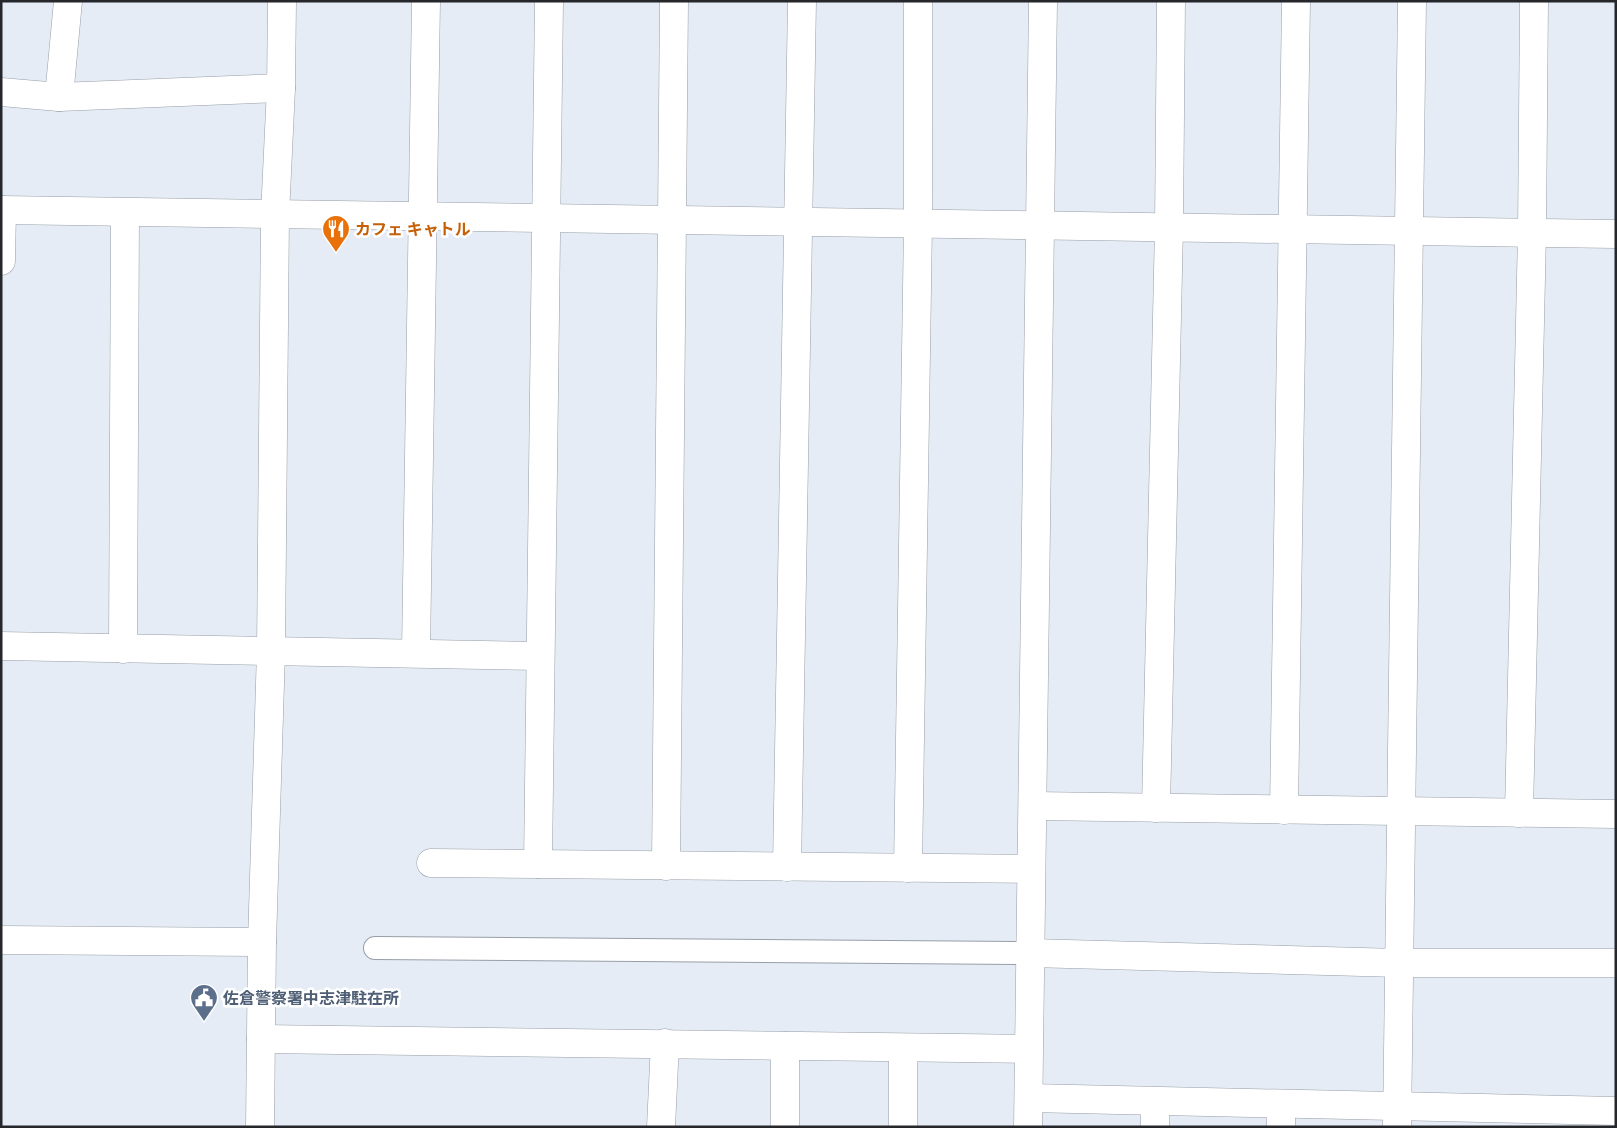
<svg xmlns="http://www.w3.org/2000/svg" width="1617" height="1128" viewBox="0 0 1617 1128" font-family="Inter,'Noto Sans JP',sans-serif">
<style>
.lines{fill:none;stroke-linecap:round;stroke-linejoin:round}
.pedestrian-casing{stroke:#979ea7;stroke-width:24}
.minor-casing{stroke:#979ea7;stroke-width:29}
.tertiary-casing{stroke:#979ea7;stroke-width:29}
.pedestrian{stroke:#fff;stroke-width:22}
.minor{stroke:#fff;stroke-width:28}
.tertiary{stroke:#fff;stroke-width:28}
.labels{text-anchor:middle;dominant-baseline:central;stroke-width:5;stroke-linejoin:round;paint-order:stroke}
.food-label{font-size:16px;font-weight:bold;fill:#c56008;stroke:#fff;text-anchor:start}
.service-label{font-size:16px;font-weight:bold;fill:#4e5e75;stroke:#fff;text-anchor:start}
</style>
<rect width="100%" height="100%" fill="#e5ecf6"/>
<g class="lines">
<defs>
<polyline id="pedestrian" points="375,948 1030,953"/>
<g id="minor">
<polyline points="1,92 59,97 281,88"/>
<polyline points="59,97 68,1"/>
<polyline points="1,210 1616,234"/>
<polyline points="1,261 2,210"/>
<polyline points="1,646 540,656"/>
<polyline points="123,649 125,213"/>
<polyline points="416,652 426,1"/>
<polyline points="1033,806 1616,814"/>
<polyline points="1156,808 1169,227 1171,1"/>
<polyline points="1284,810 1296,1"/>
<polyline points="1519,813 1532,233 1534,1"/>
<polyline points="431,863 1031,869"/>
<polyline points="538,864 549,1"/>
<polyline points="666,866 674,1"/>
<polyline points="787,867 802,1"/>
<polyline points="908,868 918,224 918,1"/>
<polyline points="1,940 262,942"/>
<polyline points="1029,1098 1616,1111"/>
<polyline points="661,1127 665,1043"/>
<polyline points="785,1127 785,1046"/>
<polyline points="903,1127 903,1048"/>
<polyline points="1155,1127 1155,1102"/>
<polyline points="1281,1127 1281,1104"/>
<polyline points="1397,1127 1412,1"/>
</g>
<g id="tertiary">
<polyline points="1030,953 1399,963 1616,963"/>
<polyline points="261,1039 1028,1049"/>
<polyline points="260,1127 262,942 271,651 275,215 281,88 282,1"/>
<polyline points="1028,1127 1043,1"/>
</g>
</defs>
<!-- pedestrian casing -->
<use href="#pedestrian" class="pedestrian-casing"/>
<!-- minor casing -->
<use href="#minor" class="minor-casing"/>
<!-- tertiary casing -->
<use href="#tertiary" class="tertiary-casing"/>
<!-- pedestrian -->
<use href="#pedestrian" class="pedestrian"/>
<!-- minor -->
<use href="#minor" class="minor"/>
<!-- tertiary -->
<use href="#tertiary" class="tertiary"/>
</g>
<!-- icons -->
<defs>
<symbol id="restaurant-pin" viewBox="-11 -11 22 30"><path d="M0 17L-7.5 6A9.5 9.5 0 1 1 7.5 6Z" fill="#e8710a" stroke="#fff"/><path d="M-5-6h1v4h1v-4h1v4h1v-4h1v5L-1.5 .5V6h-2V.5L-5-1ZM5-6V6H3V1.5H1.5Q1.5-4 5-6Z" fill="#fff"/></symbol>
<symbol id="civic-pin" viewBox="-11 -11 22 30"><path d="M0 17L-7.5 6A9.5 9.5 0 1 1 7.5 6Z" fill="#5c6f8a" stroke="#fff"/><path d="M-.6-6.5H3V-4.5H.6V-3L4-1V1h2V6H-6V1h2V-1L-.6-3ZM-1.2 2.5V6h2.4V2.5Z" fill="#fff"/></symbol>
</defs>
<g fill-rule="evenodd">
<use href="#restaurant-pin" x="320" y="213" width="32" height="43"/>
<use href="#civic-pin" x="188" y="982" width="32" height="43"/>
</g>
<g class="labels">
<!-- food labels -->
<g class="food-label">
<text x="355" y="229">カフェ キャトル</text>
</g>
<!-- service labels -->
<g class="service-label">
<text x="223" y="998">佐倉警察署中志津駐在所</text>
</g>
</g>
<!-- border -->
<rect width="1617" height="1128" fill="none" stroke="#25272b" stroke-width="5"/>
</svg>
